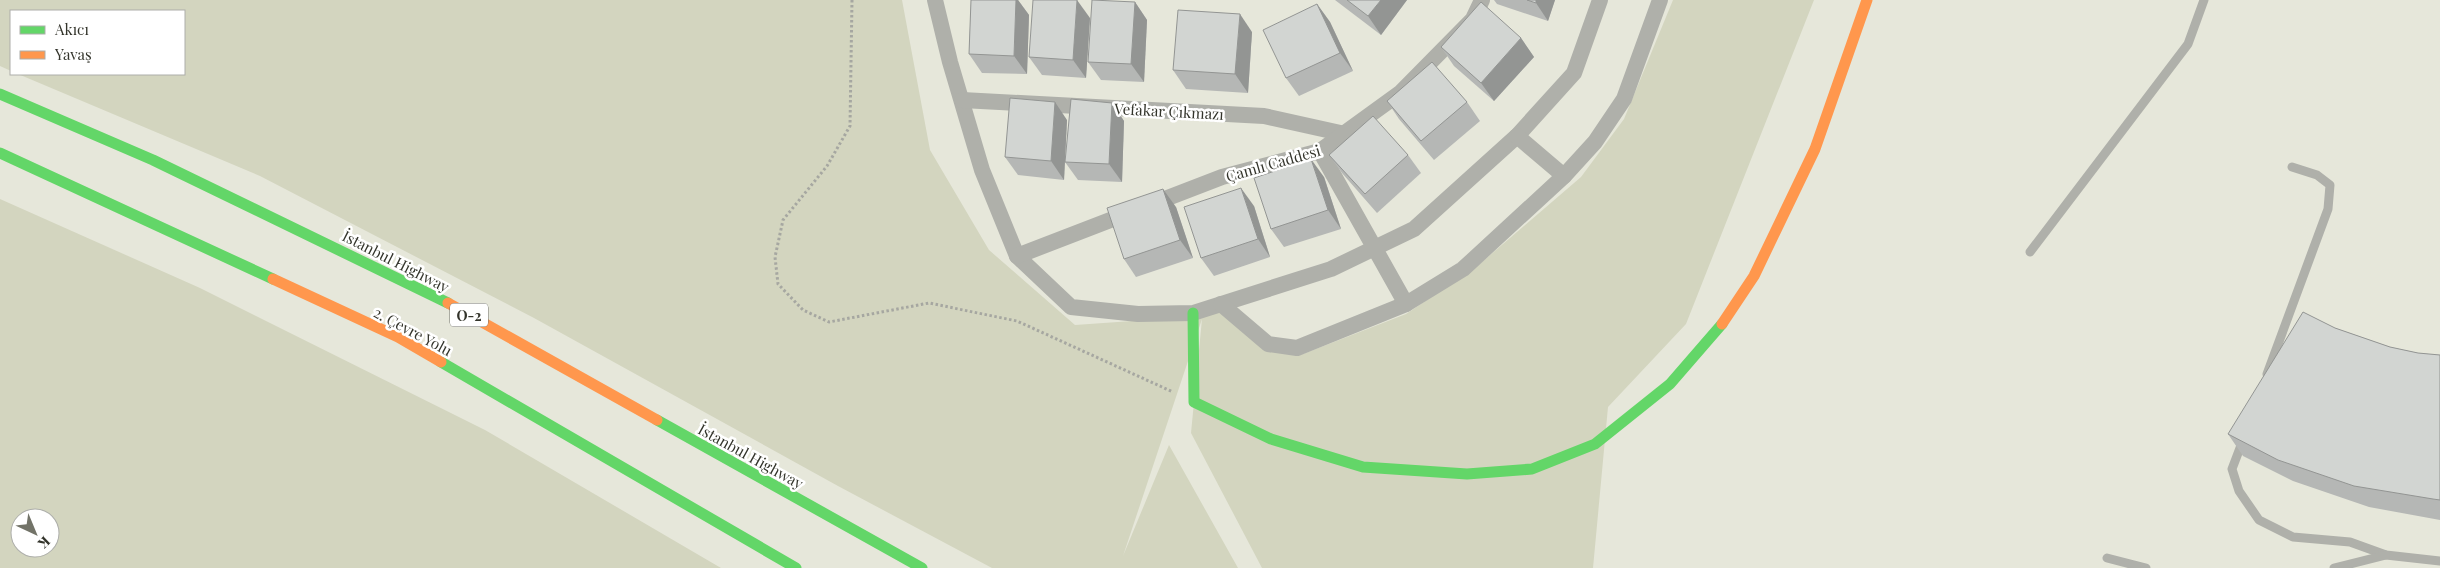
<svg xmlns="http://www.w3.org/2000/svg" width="2440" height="568" viewBox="0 0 2440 568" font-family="'Playfair Display',serif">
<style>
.green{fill:#d3d5bf;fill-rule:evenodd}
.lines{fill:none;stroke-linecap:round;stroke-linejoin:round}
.path{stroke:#a6a7a1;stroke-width:3;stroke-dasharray:2.5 2.5;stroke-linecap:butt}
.lane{stroke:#afb0aa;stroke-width:9}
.street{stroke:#afb0aa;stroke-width:16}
.fast{stroke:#63d668;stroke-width:11}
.slow{stroke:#ff974d;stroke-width:11}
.wall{fill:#b5b7b5}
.shaded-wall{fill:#939593}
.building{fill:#d2d5d2;stroke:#939593}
.labels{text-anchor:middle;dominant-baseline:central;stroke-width:5;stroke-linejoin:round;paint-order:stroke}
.shield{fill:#fff;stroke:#70716b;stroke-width:1}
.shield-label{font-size:14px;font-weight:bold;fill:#33342b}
.street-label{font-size:15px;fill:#33342b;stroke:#fff}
</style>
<rect width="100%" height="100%" fill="#e6e7da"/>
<!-- green -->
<g class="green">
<polygon points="0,0 902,0 930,150 989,250 1075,325 1203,316 1220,307 1265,349 1303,354 1406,314 1475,268 1581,177 1624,119 1673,0 1814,0 1686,324 1608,407 1593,568 1262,568 1191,433 1202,319 1123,556 1169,445 1238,568 992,568 838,486 534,318 260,176 18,74 184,74 184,11 11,11 11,71 0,66"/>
<path d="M0 199 200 288 485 430 721 568H0ZM20 518H50V548H20Z"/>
</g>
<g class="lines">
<!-- path -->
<polyline class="path" points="852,0 850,126 827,166 783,220 775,257 778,284 803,310 829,322 929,303 1017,321 1173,392"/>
<!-- lane -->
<g class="lane">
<polyline points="2030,252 2188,44 2204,0"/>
<polyline points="2267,374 2328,209 2330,185 2317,175 2292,167"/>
<polyline points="2243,440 2232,469 2239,491 2259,520 2293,537 2350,542 2386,555 2440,561"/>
<polyline points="2107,558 2146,568"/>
<polyline points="2334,568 2386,555"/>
</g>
<!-- street -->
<g class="street">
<polyline points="935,0 950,62 982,170 1017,256 1071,307 1138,314 1193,313 1331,269 1414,229 1517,136 1574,73 1600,0"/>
<polyline points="962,100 1264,116 1345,134"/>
<polyline points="1517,136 1564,176"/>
<polyline points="1320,151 1406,304"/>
<polyline points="1017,256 1222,177 1320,151 1400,93 1473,19 1482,0"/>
<polyline points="1221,304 1268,344 1297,348 1406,304 1463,269 1564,176 1595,142 1624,99 1660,0"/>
</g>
<!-- fast -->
<g class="fast">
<polyline points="0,94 153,160 448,303"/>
<polyline points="0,153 273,279"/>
<polyline points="1193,313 1194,402 1271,439 1363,467 1467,474 1532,469 1595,444 1670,384 1722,324"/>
<polyline points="441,362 796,568"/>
<polyline points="657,420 922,568"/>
</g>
<!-- slow -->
<g class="slow">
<polyline points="273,279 398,337 441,362"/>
<polyline points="448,303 657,420"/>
<polyline points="1722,324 1754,276 1815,149 1867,0"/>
</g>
</g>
<!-- wall -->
<g class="wall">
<polygon points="971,0 1018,0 1029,15 1027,74 982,73 969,54"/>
<polygon points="1335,0 1407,0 1381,35"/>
<polygon points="1494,0 1555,0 1548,21 1497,4"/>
<polygon points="1135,2 1147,20 1144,82 1101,80 1088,62"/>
<polygon points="1317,4 1330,22 1353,71 1299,96 1286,78"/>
<polygon points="1090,18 1086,78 1042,75 1029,57"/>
<polygon points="1252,32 1248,93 1186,89 1173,70"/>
<polygon points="1521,38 1534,57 1494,101 1454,66 1441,47"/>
<polygon points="1387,101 1467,102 1480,121 1434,160 1399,119"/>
<polygon points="1112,103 1124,121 1122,182 1078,180 1065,162"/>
<polygon points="1067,120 1064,180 1018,175 1005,157"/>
<polygon points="1329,155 1408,155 1421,173 1377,213 1342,173"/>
<polygon points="1324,177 1341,229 1284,247 1271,229"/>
<polygon points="1254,206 1270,257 1214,276 1201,258"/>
<polygon points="1176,207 1193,258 1136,277 1124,259"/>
<polygon points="2335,328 2390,347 2418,353 2440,355 2440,520 2369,507 2293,481 2243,456 2228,434"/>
</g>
<!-- shaded-wall -->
<g class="shaded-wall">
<polygon points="1016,0 1018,0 1029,15 1027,74 1014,56"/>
<polygon points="1077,0 1090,18 1086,78 1073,60"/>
<polygon points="1381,0 1407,0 1381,35 1368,16"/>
<polygon points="1536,0 1555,0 1548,21 1536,3"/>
<polygon points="1135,2 1147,20 1144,82 1131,64"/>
<polygon points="1317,4 1330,22 1353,71 1340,53"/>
<polygon points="1240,14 1252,32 1248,93 1235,74"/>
<polygon points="1521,38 1534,57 1494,101 1481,83"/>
<polygon points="1055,102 1067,120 1064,180 1051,161"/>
<polygon points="1112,103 1124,121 1122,182 1109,164"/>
<polygon points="1311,159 1324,177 1341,229 1328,210"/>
<polygon points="1241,188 1254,206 1270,257 1258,239"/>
<polygon points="1163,189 1176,207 1193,258 1180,240"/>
</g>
<!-- building -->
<g class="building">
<polygon points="971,0 1016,0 1014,56 969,54"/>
<polygon points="1033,0 1077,0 1073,60 1029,57"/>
<polygon points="1092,0 1135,2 1131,64 1088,62"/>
<polygon points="1347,0 1381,0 1368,16"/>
<polygon points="1527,0 1536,0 1536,3"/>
<polygon points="1481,2 1521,38 1481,83 1441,47"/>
<polygon points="1317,4 1340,53 1286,78 1263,30"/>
<polygon points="1178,10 1240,14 1235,74 1173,70"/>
<polygon points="1432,62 1467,102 1421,141 1387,101"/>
<polygon points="1010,98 1055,102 1051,161 1005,157"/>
<polygon points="1071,99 1112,103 1109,164 1065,162"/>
<polygon points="1373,116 1408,155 1365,194 1329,155"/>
<polygon points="1311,159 1328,210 1271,229 1254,178"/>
<polygon points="1241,188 1258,239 1201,258 1184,207"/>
<polygon points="1163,189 1180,240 1124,259 1107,208"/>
<polygon points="2303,312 2335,328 2390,347 2418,353 2440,355 2440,500 2433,499 2354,486 2278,460 2228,434"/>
</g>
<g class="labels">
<!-- shield labels -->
<rect class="shield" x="450" y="303.5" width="38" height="23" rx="4"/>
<g class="shield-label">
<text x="469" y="315">O-2</text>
</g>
<!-- street labels -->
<g class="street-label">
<text transform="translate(1169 111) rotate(3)">Vefakar Çıkmazı</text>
<text transform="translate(1273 163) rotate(-16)">Çamlı Caddesi</text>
<text transform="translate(396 261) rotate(27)">İstanbul Highway</text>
<text transform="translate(413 331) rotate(28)">2. Çevre Yolu</text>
<text transform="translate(751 456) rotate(29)">İstanbul Highway</text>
</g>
</g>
<!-- legend -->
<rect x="10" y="10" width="175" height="65" fill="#ffffff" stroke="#adaeaa"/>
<rect x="20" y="26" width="25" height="8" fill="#63d668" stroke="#adaeaa"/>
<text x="55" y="35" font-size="15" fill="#33342b">Akıcı</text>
<rect x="20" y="51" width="25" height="8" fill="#ff974d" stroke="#adaeaa"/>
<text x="55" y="60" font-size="15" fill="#33342b">Yavaş</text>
<!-- north arrow -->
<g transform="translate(35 533) rotate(136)"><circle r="24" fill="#ffffff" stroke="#adaeaa"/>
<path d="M0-4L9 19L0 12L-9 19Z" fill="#727368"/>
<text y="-8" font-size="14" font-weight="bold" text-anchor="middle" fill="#33342b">K</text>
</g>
</svg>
